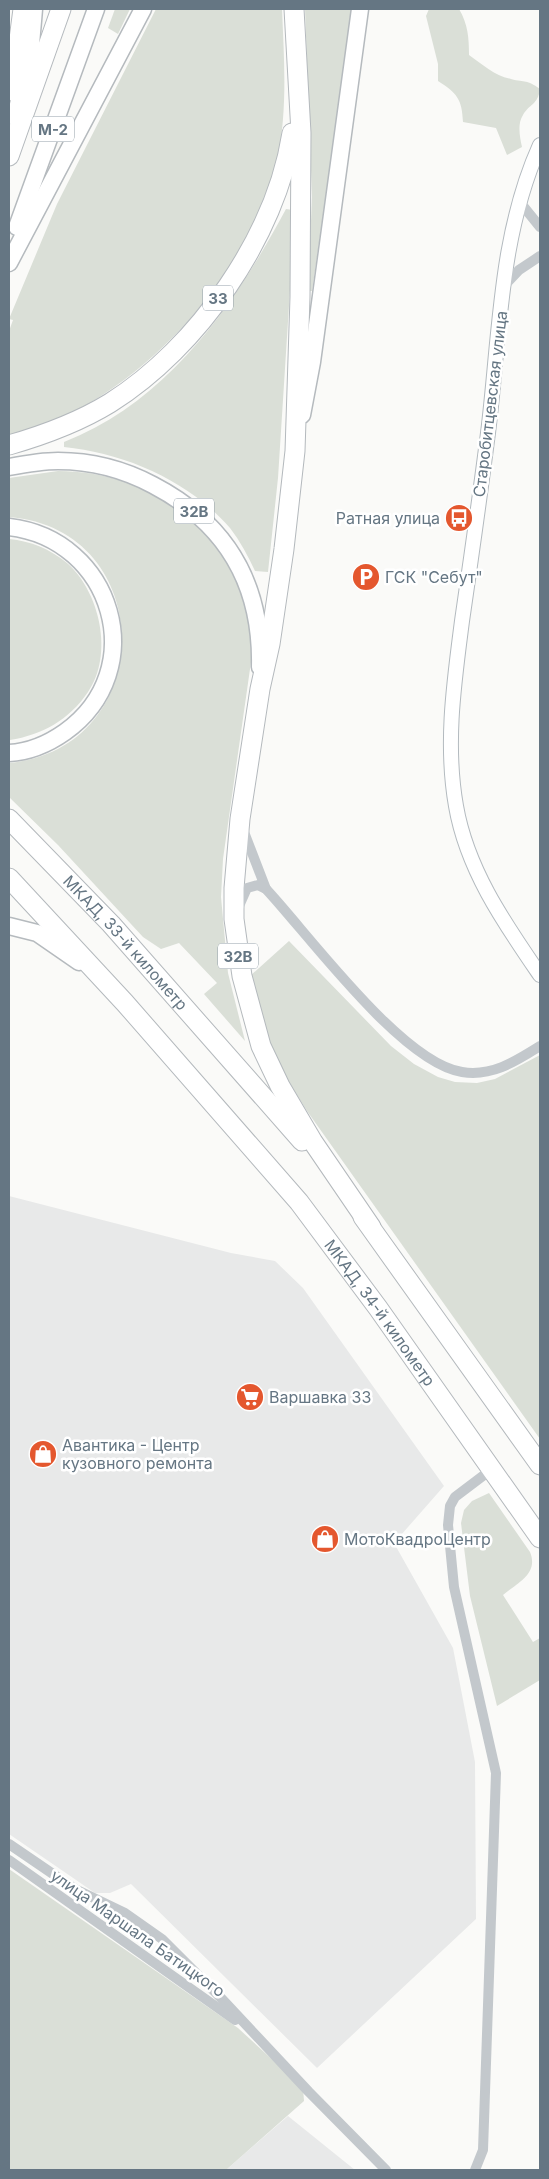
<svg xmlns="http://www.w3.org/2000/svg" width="549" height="2179" viewBox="0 0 549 2179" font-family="Inter,sans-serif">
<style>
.built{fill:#e8e9e9}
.green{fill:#dadfd7}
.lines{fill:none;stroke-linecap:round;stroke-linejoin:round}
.secondary-casing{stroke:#b3babf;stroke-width:16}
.primary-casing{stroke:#b5babe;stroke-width:19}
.highway-casing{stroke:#b4b9bd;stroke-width:21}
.street{stroke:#c3c8cc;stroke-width:10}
.secondary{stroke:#fff;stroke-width:14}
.primary{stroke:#fff;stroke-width:16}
.highway{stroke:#fff;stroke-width:19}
.labels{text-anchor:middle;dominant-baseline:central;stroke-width:5;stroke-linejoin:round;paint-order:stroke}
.shield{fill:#fff;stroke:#939fa8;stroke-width:1}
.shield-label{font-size:15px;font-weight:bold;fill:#657683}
.street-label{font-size:16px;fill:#657683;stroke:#fff}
.poi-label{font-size:16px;fill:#657683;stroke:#fff;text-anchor:start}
</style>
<rect width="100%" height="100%" fill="#fafaf8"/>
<!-- built -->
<g class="built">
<polygon points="9,1196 231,1253 275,1261 303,1288 444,1486 394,1543 453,1648 475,1762 476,1919 317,2068 131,1884 110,1893 95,1893 9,1834"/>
<polygon points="288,2116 355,2170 226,2170"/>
</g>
<!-- green -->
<g class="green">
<polygon points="115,9 130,9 118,34 108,28"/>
<path d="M156 9H282C284 58 288 111 277 160 255 255 176 351 93 401 67 417 37 426 9 435V331L13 320 9 319 57 204Z"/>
<polygon points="305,9 353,9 312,291 308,291 312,197"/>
<path d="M429 9H459C468 24 469 38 469 55 482 64 495 76 511 79 526 83 526 79 540 89 538 105 529 104 523 115 517 124 520 138 522 147L507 155 496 128 463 122C462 99 457 93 438 81V64L426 16Z"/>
<path d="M286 209 293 210V243L278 478 268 572 255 571C248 556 240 541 230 528 189 481 125 453 64 447V442C169 401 235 304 286 209Z"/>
<path d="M58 471C145 471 223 524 246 609 251 627 251 645 251 662L223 859 221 897 228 973 245 1041 204 994 217 983 179 943 161 949 143 937 58 845 9 797V763C160 748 159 529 9 517V478Z"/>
<path d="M9 539C31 541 50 549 67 563 100 592 114 655 88 692 69 720 42 735 10 740Z"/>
<polygon points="289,941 391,1046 414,1064 438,1077 455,1082 477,1083 495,1079 540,1055 540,1439 307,1111 286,1077 268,1041 250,976"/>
<path d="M489 1493 530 1552C539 1574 517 1583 503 1595L533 1642 540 1638V1680L497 1706 470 1596 461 1523 464 1510 472 1501Z"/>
<polygon points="9,1869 238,2028 303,2088 304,2101 226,2170 9,2170"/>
</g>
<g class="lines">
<defs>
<path id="secondary" d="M540 145C499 236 500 336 488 433 480 496 471 559 462 621 454 683 445 744 456 806 467 870 505 924 540 975"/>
<g id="primary">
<polyline points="15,117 30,56 34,9"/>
<polyline points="17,227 96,9"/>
<polyline points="9,263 143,9"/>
<polyline points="302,415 312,362 360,9"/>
<path d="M9 467C25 464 41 461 58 461 91 461 123 469 153 485 226 523 262 584 260 667"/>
<path d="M9 527C113 539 152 670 65 732 48 744 29 752 9 753"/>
<polyline points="9,926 37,933 79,962"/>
</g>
<g id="highway">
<polyline points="294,9 301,133 300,297 295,451 284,549 270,644 260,689 240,819 234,888 234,919 242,976 261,1046 280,1086 313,1142 371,1227"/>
<polyline points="9,91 16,62 23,9"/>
<polyline points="9,156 61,9"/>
<path d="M9 445C44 435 79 422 110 403 198 348 276 236 292 133"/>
<path id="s1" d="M9 819 111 924 302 1141"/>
<path id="s2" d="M9 878 125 1003 299 1202 378 1308 540 1538"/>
<polyline points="363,1217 540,1465"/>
</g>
</defs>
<!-- secondary casing -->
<use href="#secondary" class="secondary-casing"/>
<!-- primary casing -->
<use href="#primary" class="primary-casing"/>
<!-- highway casing -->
<use href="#highway" class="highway-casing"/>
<!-- street -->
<g class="street">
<polyline points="519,201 540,227"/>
<polyline points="504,286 519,270 540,256"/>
<polyline points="244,832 266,889"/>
<path d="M239 906 247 888 258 885 266 889C309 935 402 1063 462 1072 492 1077 516 1061 540 1046"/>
<polyline points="9,1844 75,1889 125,1913 162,1939 221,1998 309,2092 386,2170"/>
<polyline points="9,1860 235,2020"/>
<polyline points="475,2170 483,2150 496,1773 454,1587 448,1525 450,1506 455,1497 492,1469"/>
</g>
<!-- secondary -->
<use href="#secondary" class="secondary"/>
<!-- primary -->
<use href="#primary" class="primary"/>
<!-- highway -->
<use href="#highway" class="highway"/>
</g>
<!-- icons -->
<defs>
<symbol id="bus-disc" viewBox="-11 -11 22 22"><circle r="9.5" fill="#e4572e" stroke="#fff"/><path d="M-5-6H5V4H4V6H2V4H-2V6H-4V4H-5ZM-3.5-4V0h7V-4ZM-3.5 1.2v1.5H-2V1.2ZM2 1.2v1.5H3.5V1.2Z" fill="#fff"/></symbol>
<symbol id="parking-disc" viewBox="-11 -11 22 22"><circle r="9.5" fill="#e4572e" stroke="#fff"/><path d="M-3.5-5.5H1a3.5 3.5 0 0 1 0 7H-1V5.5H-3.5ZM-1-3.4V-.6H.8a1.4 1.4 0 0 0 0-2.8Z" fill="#fff"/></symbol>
<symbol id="supermarket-disc" viewBox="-11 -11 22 22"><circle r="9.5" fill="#e4572e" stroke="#fff"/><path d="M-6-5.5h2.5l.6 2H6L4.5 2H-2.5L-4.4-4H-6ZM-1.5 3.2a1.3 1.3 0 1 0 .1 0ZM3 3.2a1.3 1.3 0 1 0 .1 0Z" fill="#fff"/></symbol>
<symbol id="shop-disc" viewBox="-11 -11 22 22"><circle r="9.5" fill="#e4572e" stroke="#fff"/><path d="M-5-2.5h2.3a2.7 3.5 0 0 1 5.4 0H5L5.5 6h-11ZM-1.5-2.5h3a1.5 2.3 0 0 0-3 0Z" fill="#fff"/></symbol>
</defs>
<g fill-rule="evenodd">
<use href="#bus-disc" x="443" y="502" width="32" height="32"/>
<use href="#parking-disc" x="350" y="561" width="32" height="32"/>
<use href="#supermarket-disc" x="234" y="1381" width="32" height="32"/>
<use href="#shop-disc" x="27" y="1438" width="32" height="32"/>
<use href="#shop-disc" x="309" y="1523" width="32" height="32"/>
</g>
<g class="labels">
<!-- shield labels -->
<g class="shield">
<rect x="32" y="116.5" width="42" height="25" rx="4"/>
<rect x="203" y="285.5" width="30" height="25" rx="4"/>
<rect x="174" y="498.5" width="40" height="25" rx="4"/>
<rect x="218" y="943.5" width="40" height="25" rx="4"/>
</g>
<g class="shield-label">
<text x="53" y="129">М-2</text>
<text x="218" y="298">33</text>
<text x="194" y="511">32B</text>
<text x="238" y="956">32B</text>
</g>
<!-- street labels -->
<g class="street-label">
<text transform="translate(490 404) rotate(-83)">Старобитцевская улица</text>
<text stroke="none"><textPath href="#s1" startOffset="170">МКАД, 33-й километр</textPath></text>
<text stroke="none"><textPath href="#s2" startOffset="572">МКАД, 34-й километр</textPath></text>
<text transform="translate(138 1933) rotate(35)">улица Маршала Батицкого</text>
</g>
<!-- poi labels -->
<g class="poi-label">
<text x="440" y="518" text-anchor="end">Ратная улица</text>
<text x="385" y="577">ГСК "Себут"</text>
<text x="269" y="1397">Варшавка 33</text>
<text x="62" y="1445">Авантика - Центр<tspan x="62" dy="18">кузовного ремонта</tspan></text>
<text x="344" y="1539">МотоКвадроЦентр</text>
</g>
</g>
<!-- border -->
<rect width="549" height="2179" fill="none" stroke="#657683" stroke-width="20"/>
</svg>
